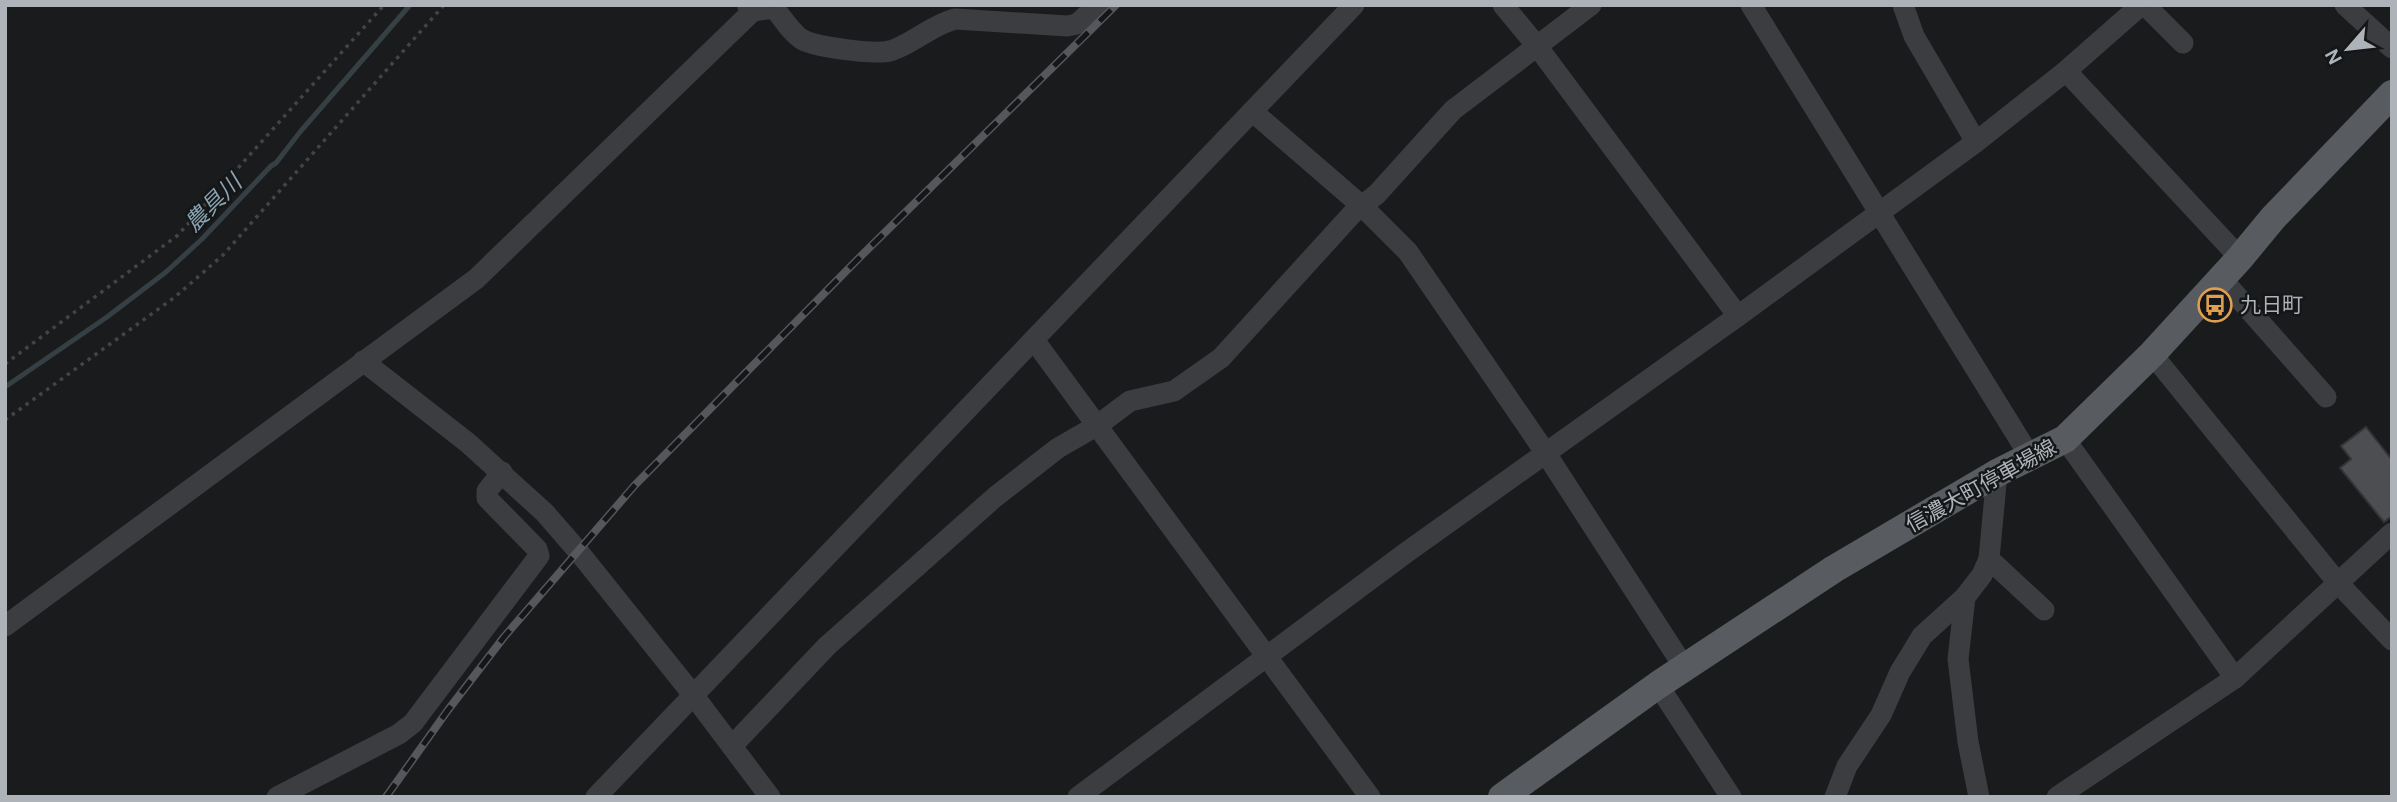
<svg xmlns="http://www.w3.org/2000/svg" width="2397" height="802" viewBox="0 0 2397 802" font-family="'DM Sans','Noto Sans JP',sans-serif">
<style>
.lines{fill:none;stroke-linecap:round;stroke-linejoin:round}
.stream{stroke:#363f44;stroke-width:5}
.building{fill:#4d4e51;stroke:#353538;stroke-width:2}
.path{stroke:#424448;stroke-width:3.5;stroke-dasharray:3.5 5;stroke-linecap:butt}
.minor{stroke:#3c3d41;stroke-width:21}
.major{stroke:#585b60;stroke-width:28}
.rail-casing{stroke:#55575c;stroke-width:8}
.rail{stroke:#151617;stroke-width:5;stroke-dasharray:16;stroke-linecap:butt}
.labels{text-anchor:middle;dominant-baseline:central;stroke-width:5;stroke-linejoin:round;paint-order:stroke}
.poi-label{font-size:21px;fill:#aeb3ba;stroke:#151617;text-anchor:start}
.street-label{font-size:21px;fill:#aeb3ba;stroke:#151617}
.water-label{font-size:23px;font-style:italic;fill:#8aa3b1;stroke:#151617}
</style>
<rect width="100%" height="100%" fill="#1a1b1c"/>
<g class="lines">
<!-- stream -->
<polyline class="stream" points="5,387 107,317 166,272 202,239 271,166 276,163 300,132 410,5"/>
</g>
<!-- building -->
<polygon class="building" points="2366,427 2392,460 2392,516 2384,522 2340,468 2351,459 2341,446"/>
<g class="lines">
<!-- path -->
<g class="path">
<polyline points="5,364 178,235 384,5"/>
<polyline points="5,420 175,297 223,255 444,5"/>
</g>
<!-- minor -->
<g class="minor">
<polyline points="1503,5 1537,46 1738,316"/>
<polyline points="1751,5 2029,455"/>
<polyline points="1903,5 1914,36 1976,142"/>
<polyline points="2145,5 2183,43"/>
<polyline points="2345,5 2392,48"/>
<path d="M748 7 753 11 774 8C782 17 792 34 803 40 817 47 879 56 893 50 915 42 932 25 955 19L1067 26 1077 24 1098 5"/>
<polyline points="2066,71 2240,258"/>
<polyline points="1252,111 1363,207 1408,252 1545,452 1684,667"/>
<polyline points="2221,278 2326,397"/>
<polyline points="1034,340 1370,797"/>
<polyline points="2152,354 2338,583 2392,640"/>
<polyline points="363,361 468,443 545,513 578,551 694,696 770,797"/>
<polyline points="2065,439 2235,678"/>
<polyline points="1989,559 2044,610"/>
<polyline points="1965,597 1958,659 1968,742 1979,797"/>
<polyline points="5,626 476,279 759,5"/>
<polyline points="1658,685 1731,797"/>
<polyline points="732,746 827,646 995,497 1058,448 1098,425 1130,401 1174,391 1221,358 1353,213 1377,194 1453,110 1591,5"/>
<polyline points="277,797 399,734 413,723 539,556 537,549 487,498 487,491 502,472"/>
<polyline points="596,797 1354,5"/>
<polyline points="1078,797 1407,552 1738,316 1976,142 2066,71 2141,5"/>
<polyline points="1835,797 1847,766 1881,715 1900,672 1922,636 1965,597 1982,575 1989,559 1997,473"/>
<polyline points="2057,797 2235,678 2392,533"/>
</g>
<!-- major -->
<polyline class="major" points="1502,797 1658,685 1834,569 1997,473 2065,439 2152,354 2240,258 2273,218 2392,94"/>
<defs>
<polyline id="rail" points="386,797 448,710 504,637 635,485 862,255 1116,5"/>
</defs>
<!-- rail casing -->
<use href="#rail" class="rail-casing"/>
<!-- rail -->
<use href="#rail" class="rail"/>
</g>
<!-- icons -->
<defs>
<symbol id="bus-ring" viewBox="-11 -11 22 22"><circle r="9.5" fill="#151617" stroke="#df9f50" stroke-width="1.5"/><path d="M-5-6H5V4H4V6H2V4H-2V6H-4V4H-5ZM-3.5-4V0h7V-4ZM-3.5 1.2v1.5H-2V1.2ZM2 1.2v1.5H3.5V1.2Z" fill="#df9f50"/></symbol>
</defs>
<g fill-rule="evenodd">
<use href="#bus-ring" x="2196" y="286" width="38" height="38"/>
</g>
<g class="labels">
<!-- poi labels -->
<g class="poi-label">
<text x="2240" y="305">九日町</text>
</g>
<!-- street labels -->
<g class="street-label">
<text transform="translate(1981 486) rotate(-29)">信濃大町停車場線</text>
</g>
<!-- water labels -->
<g class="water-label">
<text transform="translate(213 203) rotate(-45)">農具川</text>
</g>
</g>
<!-- border -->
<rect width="2397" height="802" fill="none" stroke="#aeb3ba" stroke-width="14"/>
<!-- north arrow -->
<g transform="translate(2348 49) rotate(242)" stroke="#151617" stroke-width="5" paint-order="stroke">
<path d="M0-5L12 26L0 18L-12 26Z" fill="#aeb3ba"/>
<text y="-10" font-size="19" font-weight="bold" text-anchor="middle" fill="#aeb3ba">N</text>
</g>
</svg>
